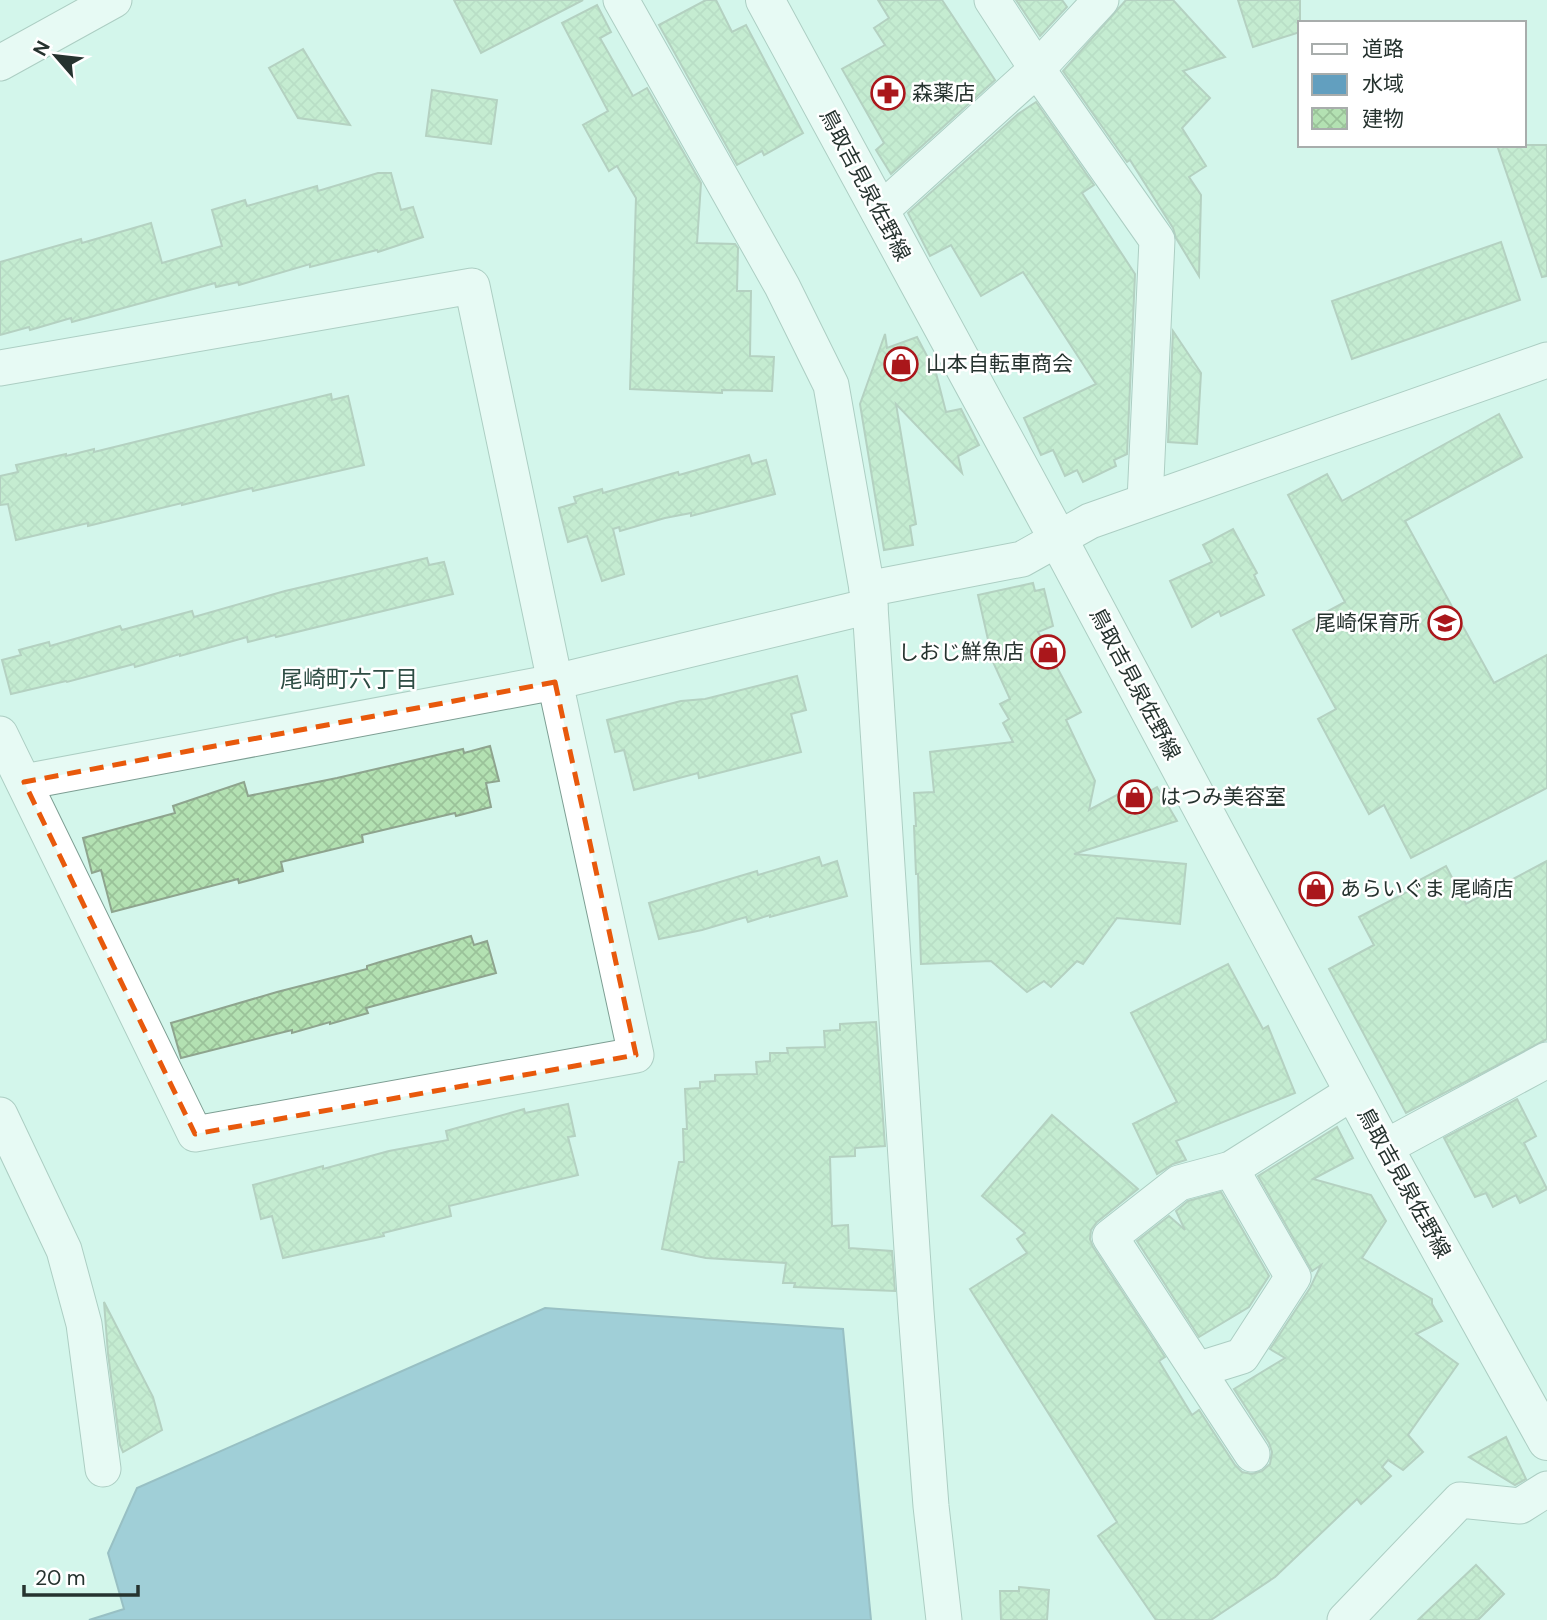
<svg xmlns="http://www.w3.org/2000/svg" width="1547" height="1620" viewBox="0 0 1547 1620" font-family="'DM Sans','Noto Sans JP',sans-serif">
<style>
.water{fill:#629fbf;stroke:#507f94;stroke-width:2}
.building{fill:url(#building-cross-hatch);stroke:#8ea48e;stroke-width:2}
.lines{fill:none;stroke-linecap:round;stroke-linejoin:round}
.minor-casing{stroke:#7d9e93;stroke-width:37}
.secondary-casing{stroke:#7d9e93;stroke-width:40}
.minor{stroke:#fff;stroke-width:35}
.secondary{stroke:#fff;stroke-width:38}
.marked{fill:none;stroke:#e8590c;stroke-width:5;stroke-dasharray:14 9;stroke-linejoin:round}
.labels{text-anchor:middle;dominant-baseline:central;stroke-width:5;stroke-linejoin:round;paint-order:stroke}
.poi-label{font-size:21px;fill:#26332f;stroke:#fff;text-anchor:start}
.street-label{font-size:21px;fill:#26332f;stroke:#fff}
.neighbourhood-label{font-size:23px;fill:#2e4d44;stroke:#fff}
</style>
<defs>
<pattern id="building-cross-hatch" width="8" height="8" patternUnits="userSpaceOnUse" patternTransform="scale(1.75)"><rect width="8" height="8" fill="#b3e1b2"/><path d="M0 0l8 8M0 8l8-8" fill="none" stroke="#9ac299"/></pattern>
</defs>
<rect width="100%" height="100%" fill="#d3f6eb"/>
<!-- water -->
<polygon class="water" points="545,1308 843,1329 871,1620 89,1620 124,1609 108,1553 137,1488"/>
<!-- building -->
<g class="building">
<polygon points="454,0 583,0 481,53"/>
<polygon points="706,0 716,0 732,32 746,25 803,133 764,155 762,151 737,165 659,25"/>
<polygon points="878,0 942,0 995,80 891,174 876,150 884,143 842,69 885,45 874,28 889,18"/>
<polygon points="1016,0 1062,0 1067,7 1040,36"/>
<polygon points="1126,0 1173,0 1225,57 1183,71 1210,98 1182,128 1206,166 1189,177 1201,195 1199,276 1176,238 1173,228 1130,160 1127,162 1063,71"/>
<polygon points="1238,0 1300,0 1300,32 1253,47"/>
<polygon points="597,5 611,32 600,38 633,96 647,88 701,183 697,243 735,244 738,248 737,291 751,291 750,356 774,357 772,391 722,390 722,393 630,389 636,198 617,166 609,171 583,125 608,111 562,23"/>
<polygon points="303,49 320,77 350,125 298,118 269,68"/>
<polygon points="432,90 497,100 491,144 426,136"/>
<polygon points="1036,102 1094,185 1082,193 1135,274 1127,454 1114,460 1116,466 1083,482 1077,470 1065,476 1053,450 1041,455 1024,418 1096,384 1023,272 981,296 951,245 930,256 908,213 1018,114"/>
<polygon points="1497,145 1547,145 1547,276 1542,277"/>
<polygon points="378,173 391,173 401,210 413,207 423,237 378,252 377,250 310,267 310,264 239,285 238,282 216,287 215,283 72,322 71,318 30,330 29,327 0,335 0,262 81,239 82,243 151,223 162,263 222,246 212,210 245,200 247,206 317,186 318,191"/>
<polygon points="1501,242 1520,300 1352,359 1332,301"/>
<polygon points="1173,331 1201,373 1197,444 1168,442"/>
<polygon points="885,334 887,348 917,337 936,373 946,412 961,409 979,445 958,456 962,473 896,404 916,524 910,526 913,545 884,550 860,404"/>
<polygon points="331,394 332,400 348,396 364,465 253,491 252,488 182,505 182,503 88,526 88,523 16,540 8,504 0,505 0,476 18,472 16,465 66,454 66,456 94,449 94,452"/>
<polygon points="1499,414 1522,457 1405,521 1494,683 1547,655 1547,788 1411,858 1384,805 1369,814 1318,719 1336,709 1293,630 1345,602 1288,495 1327,474 1342,501"/>
<polygon points="749,455 752,464 766,460 775,494 691,516 691,513 665,518 620,531 619,527 613,529 624,574 602,581 587,536 568,542 559,508 576,503 574,497 602,489 603,493 678,472 679,475"/>
<polygon points="1233,529 1257,573 1254,575 1264,595 1221,616 1219,611 1192,627 1170,581 1212,562 1203,545"/>
<polygon points="427,558 429,565 444,562 453,594 276,637 275,635 248,642 247,637 180,656 180,654 135,667 134,664 67,682 66,681 11,694 2,660 21,655 19,650 49,642 50,646 120,626 122,630 192,611 194,617 285,591"/>
<polygon points="1033,583 1035,591 1044,589 1053,626 1038,632 1081,712 1066,720 1095,781 1089,810 1126,790 1132,801 1157,787 1177,821 1074,854 1186,864 1180,924 1117,918 1083,964 1077,961 1051,987 1044,981 1027,992 991,961 921,964 918,874 916,874 914,826 916,826 914,793 934,792 930,752 1013,742 1003,723 1009,719 1000,704 1010,699 993,662 978,595"/>
<polygon points="797,676 806,710 791,714 801,752 699,778 698,773 634,790 624,750 615,752 607,720 681,701 705,699"/>
<polygon points="490,746 499,781 486,783 491,807 456,816 455,813 362,835 363,842 281,862 283,871 239,883 238,879 112,912 101,870 92,873 83,838 175,813 173,806 244,782 248,796 337,778 463,749 464,753"/>
<polygon points="819,857 822,866 837,861 847,896 770,917 770,915 748,922 746,917 702,930 659,939 649,903 757,871 758,875"/>
<polygon points="1547,861 1547,1039 1406,1113 1329,969 1374,945 1359,917 1413,889 1410,885 1446,866 1466,904"/>
<polygon points="471,936 474,945 487,941 496,973 366,1008 368,1013 330,1024 330,1022 292,1033 292,1030 181,1058 171,1023 277,992 367,969 367,966 380,962"/>
<polygon points="1228,964 1263,1029 1268,1026 1295,1093 1176,1141 1186,1160 1173,1164 1157,1174 1133,1124 1177,1102 1131,1013"/>
<polygon points="876,1022 885,1146 855,1148 855,1156 830,1157 832,1226 848,1225 849,1248 892,1251 895,1291 794,1287 795,1283 783,1283 786,1263 706,1258 662,1249 679,1162 684,1162 683,1129 687,1129 685,1089 700,1088 700,1082 715,1081 715,1075 757,1074 756,1062 770,1061 770,1053 788,1053 787,1048 825,1047 824,1031 840,1030 840,1024"/>
<polygon points="1517,1099 1536,1136 1524,1143 1547,1189 1520,1203 1516,1195 1493,1207 1486,1193 1475,1197 1444,1138"/>
<polygon points="568,1104 575,1136 568,1137 578,1175 449,1206 451,1216 383,1233 384,1236 283,1258 272,1216 261,1219 253,1185 323,1166 323,1169 389,1151 448,1140 446,1131 524,1109 525,1113"/>
<polygon points="1052,1115 1138,1189 1097,1222 1091,1230 1090,1239 1093,1247 1165,1357 1159,1361 1192,1415 1199,1410 1235,1465 1242,1472 1252,1474 1262,1471 1270,1464 1272,1452 1269,1443 1234,1389 1285,1358 1270,1349 1310,1288 1321,1265 1312,1271 1258,1176 1337,1127 1353,1158 1313,1179 1371,1195 1386,1221 1362,1258 1432,1299 1432,1304 1442,1321 1416,1334 1458,1364 1408,1435 1423,1452 1403,1470 1388,1460 1382,1467 1391,1476 1361,1504 1357,1499 1275,1577 1211,1620 1156,1620 1098,1536 1117,1522 970,1289 1027,1253 1017,1239 1025,1233 982,1196"/>
<polygon points="1221,1192 1269,1276 1249,1307 1199,1337 1137,1241 1169,1216 1185,1230 1176,1211 1188,1201"/>
<polygon points="104,1302 153,1397 162,1430 123,1452 120,1445 108,1354"/>
<polygon points="1506,1437 1526,1479 1515,1485 1469,1457"/>
<polygon points="1476,1565 1504,1594 1478,1620 1418,1620"/>
<polygon points="1019,1587 1049,1590 1047,1620 1001,1620 1000,1591 1019,1591"/>
</g>
<g class="lines">
<defs>
<g id="minor">
<polyline points="621,0 782,286 831,385 870,606 916,1311 931,1506 944,1620"/>
<polyline points="992,0 1037,69 1157,240 1145,501"/>
<polyline points="0,63 114,0"/>
<polyline points="879,212 1037,69 1101,0"/>
<polyline points="0,368 472,286 555,682 636,1055 195,1134 0,734"/>
<polyline points="867,589 1022,559 1090,521 1547,360"/>
<polyline points="24,782 555,682 870,606"/>
<polyline points="0,1115 64,1250 84,1324 103,1469"/>
<polyline points="1384,1148 1547,1060"/>
<polyline points="1197,1370 1242,1356 1293,1277 1231,1169"/>
<polyline points="1252,1454 1110,1237 1179,1183 1231,1169 1353,1092"/>
<polyline points="1345,1620 1460,1500 1520,1506 1547,1489"/>
</g>
<polyline id="secondary" points="765,0 1057,537 1384,1148 1547,1441"/>
</defs>
<!-- minor casing -->
<use href="#minor" class="minor-casing"/>
<!-- secondary casing -->
<use href="#secondary" class="secondary-casing"/>
<!-- minor -->
<use href="#minor" class="minor"/>
<!-- secondary -->
<use href="#secondary" class="secondary"/>
</g>
<!-- marked area -->
<path d="M0 0H1547V1620H0ZM555 682 636 1055 195 1134 24 782Z" fill="#d3f6eb" fill-opacity=".55" fill-rule="evenodd"/>
<path class="marked" d="M555 682 636 1055 195 1134 24 782Z"/>
<!-- icons -->
<defs>
<symbol id="pharmacy-ring" viewBox="-11 -11 22 22"><circle r="9.5" fill="#fff" stroke="#aa171b" stroke-width="1.5"/><path d="M-2-6h4v4h4v4h-4v4h-4v-4h-4v-4h4Z" fill="#aa171b"/></symbol>
<symbol id="shop-ring" viewBox="-11 -11 22 22"><circle r="9.5" fill="#fff" stroke="#aa171b" stroke-width="1.5"/><path d="M-5-2.5h2.3a2.7 3.5 0 0 1 5.4 0H5L5.5 6h-11ZM-1.5-2.5h3a1.5 2.3 0 0 0-3 0Z" fill="#aa171b"/></symbol>
<symbol id="school-ring" viewBox="-11 -11 22 22"><circle r="9.5" fill="#fff" stroke="#aa171b" stroke-width="1.5"/><path d="M0-5L7-2L0 1L-7-2ZM-4 1L0 2.5L4 1V4Q0 6-4 4Z" fill="#aa171b"/></symbol>
</defs>
<g fill-rule="evenodd">
<use href="#pharmacy-ring" x="869" y="74" width="38" height="38"/>
<use href="#shop-ring" x="882" y="345" width="38" height="38"/>
<use href="#school-ring" x="1426" y="604" width="38" height="38"/>
<use href="#shop-ring" x="1029" y="633" width="38" height="38"/>
<use href="#shop-ring" x="1116" y="778" width="38" height="38"/>
<use href="#shop-ring" x="1297" y="870" width="38" height="38"/>
</g>
<g class="labels">
<!-- poi labels -->
<g class="poi-label">
<text x="912" y="93">森薬店</text>
<text x="926" y="364">山本自転車商会</text>
<text x="1420" y="623" text-anchor="end">尾崎保育所</text>
<text x="1024" y="652" text-anchor="end">しおじ鮮魚店</text>
<text x="1160" y="797">はつみ美容室</text>
<text x="1340" y="889">あらいぐま 尾崎店</text>
</g>
<!-- street labels -->
<g class="street-label">
<text transform="translate(865 185) rotate(62)">鳥取吉見泉佐野線</text>
<text transform="translate(1135 684) rotate(62)">鳥取吉見泉佐野線</text>
<text transform="translate(1404 1183) rotate(61)">鳥取吉見泉佐野線</text>
</g>
<!-- neighbourhood labels -->
<g class="neighbourhood-label">
<text x="349" y="679">尾崎町六丁目</text>
</g>
</g>
<!-- legend -->
<rect x="1298" y="21" width="228" height="126" fill="#ffffff" stroke="#a8adac" stroke-width="2"/>
<rect x="1312" y="44" width="35" height="10" fill="#ffffff" stroke="#a8adac" stroke-width="2"/>
<text x="1362" y="56" font-size="21" fill="#26332f">道路</text>
<rect x="1312" y="74" width="35" height="21" fill="#629fbf" stroke="#a8adac" stroke-width="2"/>
<text x="1362" y="91" font-size="21" fill="#26332f">水域</text>
<rect x="1312" y="108" width="35" height="21" fill="url(#building-cross-hatch)" stroke="#a8adac" stroke-width="2"/>
<text x="1362" y="126" font-size="21" fill="#26332f">建物</text>
<!-- north arrow -->
<g transform="translate(56 56) rotate(298)" stroke="#ffffff" stroke-width="5" paint-order="stroke">
<path d="M0-5L12 26L0 18L-12 26Z" fill="#26332f"/>
<text y="-10" font-size="19" font-weight="bold" text-anchor="middle" fill="#26332f">N</text>
</g>
<!-- scale -->
<path d="M24 1585v10h114v-10" fill="none" stroke="#26332f" stroke-width="3.5"/>
<text x="35" y="1585" font-size="21" fill="#26332f" stroke="#ffffff" stroke-width="5" paint-order="stroke">20 m</text>
</svg>
